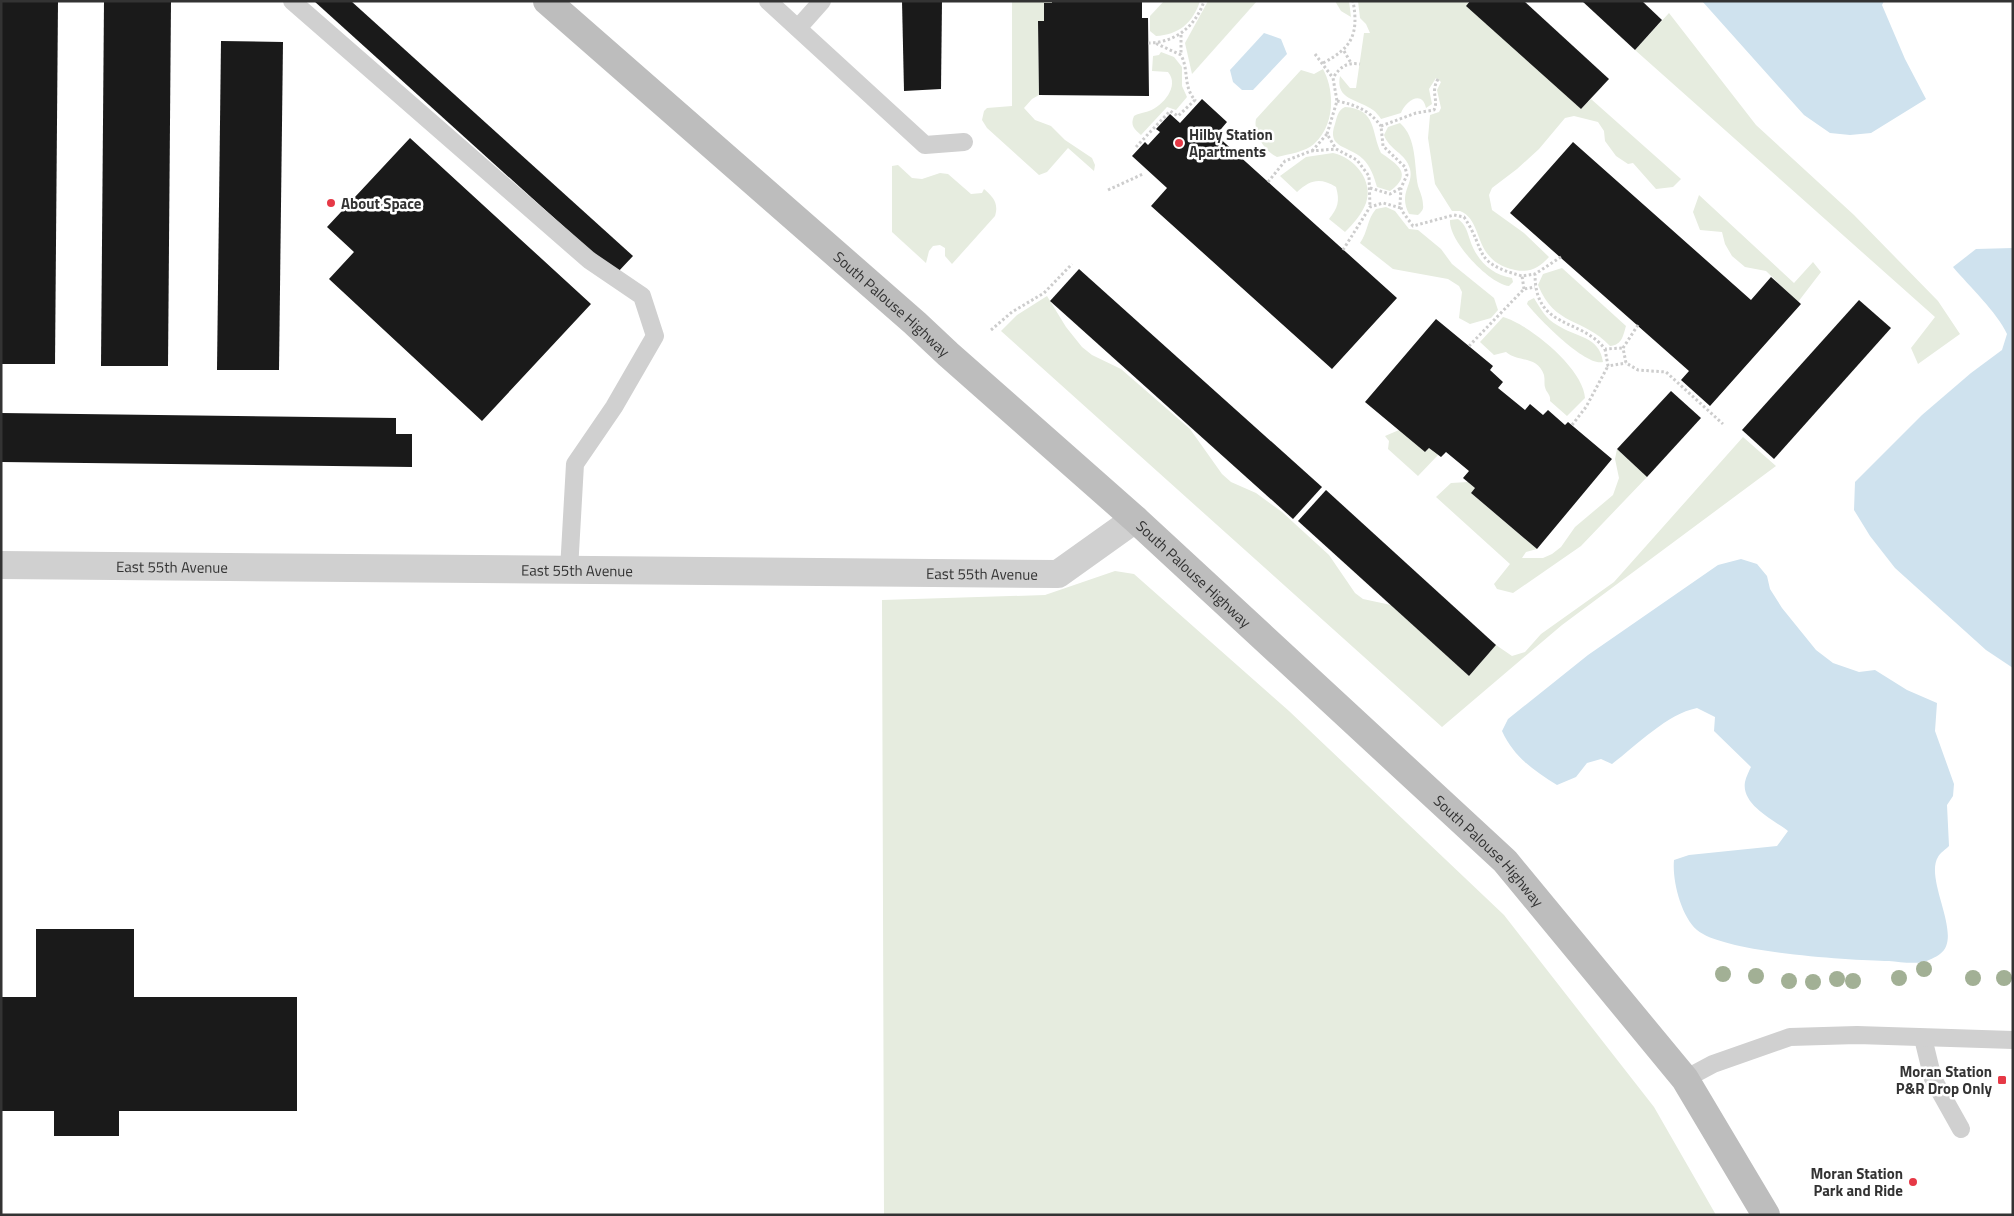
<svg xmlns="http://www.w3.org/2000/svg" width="2014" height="1216" viewBox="0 0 2014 1216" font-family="'Titillium Web',sans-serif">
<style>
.green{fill:#e6ecdf}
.water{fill:#cfe2ee}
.building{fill:#1a1a1a}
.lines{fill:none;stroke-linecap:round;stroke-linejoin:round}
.path{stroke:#cdcdcd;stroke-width:3;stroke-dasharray:2.5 2.5;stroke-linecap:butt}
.lane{stroke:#d0d0d0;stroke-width:18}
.street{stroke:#d0d0d0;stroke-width:28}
.secondary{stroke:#bdbdbd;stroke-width:28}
.tree{fill:#a2b095}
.poi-dot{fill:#e63946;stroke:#fff;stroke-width:2}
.labels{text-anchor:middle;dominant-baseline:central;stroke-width:5;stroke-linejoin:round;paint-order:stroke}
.poi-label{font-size:15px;font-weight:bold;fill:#333;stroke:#fff;text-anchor:start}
.street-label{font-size:15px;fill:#333;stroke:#fff}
</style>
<rect width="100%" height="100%" fill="#fff"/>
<!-- green -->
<g class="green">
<polygon points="1012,1 1052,1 1052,3 1044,4 1044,21 1038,21 1039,95 1032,99 1024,108 1035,120 1051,126 1065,140 1092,158 1095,165 1094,171 1068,148 1047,172 1039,175 987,128 982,120 984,111 987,108 1012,106"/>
<path d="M1164 1H1200C1193 23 1178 35 1156 36L1150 31V16Z"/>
<polygon points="1208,1 1257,1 1192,74 1185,43"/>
<polygon points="1335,1 1349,1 1351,17 1341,11"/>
<path d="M1358 1H1466L1581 109 1591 99 1681 179 1673 187 1656 189 1633 163 1628 164 1616 156 1605 141 1604 131 1598 122 1574 116 1565 118 1539 149 1517 169 1492 188 1489 195 1492 210 1524 233 1549 257C1539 268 1530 273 1515 270 1471 261 1485 221 1460 211H1452L1435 184 1428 138 1430 115 1439 112 1441 108 1437 90 1441 82 1436 78 1429 89 1432 104 1426 108C1422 89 1405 102 1401 113L1381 119C1379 116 1376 112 1373 110 1358 99 1335 100 1340 76L1350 88H1356L1364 33H1370L1366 24 1360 18Z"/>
<polygon points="1669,13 1756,125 1854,215 1938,301 1960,334 1918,364 1911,348 1935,317 1635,50"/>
<path d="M1161 52 1174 57 1182 67V86L1187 97 1176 110 1167 107 1141 135C1134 129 1130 125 1134 116 1139 113 1143 113 1149 111 1163 106 1180 86 1168 72L1152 71 1153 56 1159 55Z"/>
<path d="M1323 69C1335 91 1335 125 1314 144 1305 152 1289 154 1277 157 1264 151 1253 133 1256 119L1301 70 1314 74Z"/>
<path d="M1345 107C1377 109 1371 132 1381 153 1397 164 1414 174 1390 191L1377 187C1374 177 1371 167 1363 159 1349 145 1326 149 1335 124 1337 117 1338 110 1345 107Z"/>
<path d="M1400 123C1417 138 1414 165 1418 186 1420 192 1423 198 1423 205 1424 210 1421 212 1418 215L1409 214C1398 192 1414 185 1410 169 1406 153 1389 150 1384 135L1388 127Z"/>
<path d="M1333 153C1354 157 1374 181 1366 203 1362 214 1353 224 1345 232L1329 219C1338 208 1340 201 1336 187 1320 177 1310 180 1297 192L1280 176 1306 157Z"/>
<path d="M898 165 912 178 922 179 940 173 948 174 971 194 982 193 984 189C993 197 999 203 995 216L952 264 945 256V248L940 245 933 246 929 251 926 263 892 232V166Z"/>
<polygon points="1699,195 1794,283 1813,262 1821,272 1798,302 1766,271 1745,267 1732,256 1725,244 1722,232 1700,230 1693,212"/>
<path d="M1386 207 1395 211 1409 229 1418 230 1441 249 1452 264 1494 298 1498 310 1491 318 1470 324 1459 318 1462 292 1459 286 1448 279 1393 269 1360 243C1368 232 1367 219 1376 209Z"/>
<path d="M1458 219C1466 225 1467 231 1470 240 1476 259 1491 275 1512 278L1513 282 1509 286C1489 284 1448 240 1450 220Z"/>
<path d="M1562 268 1626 326C1623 336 1622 345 1610 346 1583 317 1555 327 1538 285L1543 274Z"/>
<polygon points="1047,296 1066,327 1082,347 1092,355 1121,369 1190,429 1222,474 1231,482 1256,493 1282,512 1329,555 1355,593 1363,599 1391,605 1469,676 1496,645 1512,656 1525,652 1541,634 1614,582 1743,437 1776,466 1562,625 1442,727 1001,331 1017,315"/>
<path d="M1534 298C1540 308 1546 319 1557 325 1575 337 1600 336 1603 362 1586 367 1538 318 1527 304L1528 301Z"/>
<path d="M1503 317C1529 324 1584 369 1585 398L1567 416 1550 401C1551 394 1546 393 1545 387 1544 384 1545 379 1544 375 1537 355 1519 363 1506 352L1494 355 1480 342Z"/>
<polygon points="1399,430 1425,452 1429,448 1438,455 1418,476 1388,449 1389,441 1385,436"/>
<polygon points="1617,449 1647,477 1581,546 1513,593 1497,589 1494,584 1510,564 1436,497 1451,483 1468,482 1475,488 1471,493 1537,549 1526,552 1522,558 1543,558 1552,554 1561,547 1575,527 1613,495 1619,478 1615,459"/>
<polygon points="1115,571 1134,574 1289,711 1504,915 1654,1107 1716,1215 884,1215 882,600 1045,595"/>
</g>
<!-- water -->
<g class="water">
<polygon points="1702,1 1884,1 1882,5 1905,59 1926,99 1871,133 1850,135 1830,133 1804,115"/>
<polygon points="1264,33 1281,39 1287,54 1253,90 1242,90 1233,82 1230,70"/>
<path d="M2013 248V668L1986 650 1895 568 1870 536 1854 510 1855 482 1922 415 1971 373 2002 350 2007 334C1997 312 1969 286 1953 267L1976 249Z"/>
<path d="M1741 559 1757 564 1767 576 1770 589 1782 608 1816 650 1833 663 1859 672 1875 670 1907 690 1937 703 1935 731 1954 784 1953 796 1947 805 1949 846C1946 849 1940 853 1938 857 1924 880 1964 937 1940 954 1936 957 1928 961 1923 962 1913 964 1899 962 1889 961 1850 960 1724 953 1697 930 1681 916 1672 880 1674 860L1689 855 1777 846 1788 831C1774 820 1741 805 1745 782 1746 777 1749 771 1751 767L1714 731 1715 717 1697 708C1667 714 1637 745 1612 764L1601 759 1587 763 1576 777 1557 785C1533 770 1514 757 1502 731L1508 719 1588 655 1718 565Z"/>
</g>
<!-- building -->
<g class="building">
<polygon points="1,1 58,1 55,364 1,364"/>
<polygon points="104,1 171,1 168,366 101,366"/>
<polygon points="314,1 351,1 633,256 616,274"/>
<polygon points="902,1 942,1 941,89 904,91"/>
<polygon points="1052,1 1142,2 1142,18 1148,18 1149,96 1039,95 1038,21 1044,21 1044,3 1052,3"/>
<polygon points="1470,1 1524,1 1609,79 1581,109 1466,6"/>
<polygon points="1582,1 1642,1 1662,20 1635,50"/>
<polygon points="221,41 283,42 279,370 217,370"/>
<polygon points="1202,99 1227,122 1216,135 1397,298 1332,369 1151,206 1167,188 1132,156 1145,142 1148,145 1160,132 1156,129 1170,114 1180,123"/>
<polygon points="410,138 591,304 482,421 329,279 354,252 327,227"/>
<polygon points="1573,142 1751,300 1771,277 1801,304 1710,406 1681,380 1689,371 1510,213"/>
<polygon points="1079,269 1322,487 1293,519 1050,301"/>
<polygon points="1859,300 1891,328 1774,459 1742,430"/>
<polygon points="1436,319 1493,366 1490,370 1503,382 1498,388 1525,410 1530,404 1543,415 1548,410 1565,425 1568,422 1612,459 1537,549 1471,493 1475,488 1463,478 1469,471 1446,452 1441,457 1429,448 1425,452 1365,402"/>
<polygon points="1671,391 1701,418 1647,477 1617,449"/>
<polygon points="1,413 396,418 396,434 412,434 412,467 1,462"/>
<polygon points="1326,490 1496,645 1469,676 1298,521"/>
<polygon points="36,929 134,929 134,997 297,997 297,1111 119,1111 119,1136 54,1136 54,1111 1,1111 1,997 36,997"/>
</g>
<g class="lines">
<!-- path -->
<g class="path">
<polyline points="1181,35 1181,54"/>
<path d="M1148 43C1175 43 1196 26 1204 1"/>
<polyline points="1344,51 1351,63"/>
<polyline points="1315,54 1333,78"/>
<path d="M1323 63C1352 48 1359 34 1353 1"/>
<path d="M1438 79C1430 93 1439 99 1434 110L1416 113 1381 126 1383 146 1405 167 1407 175 1401 188 1400 204 1402 211 1413 226 1454 215 1464 217C1488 253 1471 262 1522 276"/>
<path d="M1337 101C1356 105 1369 110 1381 126"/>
<path d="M1327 134 1337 101 1333 78C1340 67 1346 62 1360 64"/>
<path d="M1136 147 1170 111 1178 116 1195 100C1183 87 1189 70 1181 55L1155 43"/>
<polyline points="1312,151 1327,134 1336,149"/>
<polyline points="1268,182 1285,161 1311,151 1336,149 1357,160 1369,176 1370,207"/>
<polyline points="1370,188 1390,194 1401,188"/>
<polyline points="1108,190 1143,174"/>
<polyline points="1343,250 1370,207 1383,203 1401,208"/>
<path d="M1561 257 1535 274C1535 330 1580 317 1605 349L1623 348"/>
<polyline points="1524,289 1522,276 1535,274"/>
<polyline points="1638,325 1623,348 1626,363 1638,370 1666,372 1723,424"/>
<polyline points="991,330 1012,312 1044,293 1072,264"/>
<polyline points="1469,346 1524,289 1535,287"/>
<polyline points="1605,349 1608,366 1626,363"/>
<polyline points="1572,425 1586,407 1608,366"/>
</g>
<!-- lane -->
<g class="lane">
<polyline points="292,1 589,260 642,296 655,336 614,407 575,464 569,570"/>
<polyline points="768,1 925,145 964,142"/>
<polyline points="798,28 822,1"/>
<polyline points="1923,1038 1933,1079 1961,1129"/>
<polyline points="1685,1079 1713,1064 1790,1037 1857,1035 2013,1040"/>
</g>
<!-- street -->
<path class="street" id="s1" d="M1 565 1058 574 1135 519"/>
<!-- secondary -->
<path class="secondary" id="s2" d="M547 1 915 323 948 354 1135 519 1505 861 1685 1079 1766 1215"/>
</g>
<!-- trees -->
<g class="tree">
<circle cx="1924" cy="969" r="8"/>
<circle cx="1723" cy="974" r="8"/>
<circle cx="1756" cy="976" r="8"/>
<circle cx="1899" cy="978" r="8"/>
<circle cx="1973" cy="978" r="8"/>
<circle cx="2004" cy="978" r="8"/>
<circle cx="1837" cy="979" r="8"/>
<circle cx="1789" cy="981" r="8"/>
<circle cx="1853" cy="981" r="8"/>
<circle cx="1813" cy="982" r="8"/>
</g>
<!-- markers -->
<g class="poi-dot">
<circle cx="1179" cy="143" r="5"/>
<circle cx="331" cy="203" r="5"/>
<rect x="1997" y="1075" width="10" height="10" rx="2.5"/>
<circle cx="1913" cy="1182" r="5"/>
</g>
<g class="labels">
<!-- poi labels -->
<g class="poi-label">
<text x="1189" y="134">Hilby Station<tspan x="1189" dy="17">Apartments</tspan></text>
<text x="341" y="203">About Space</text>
<text x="1992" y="1071" text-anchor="end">Moran Station<tspan x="1992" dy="17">P&amp;R Drop Only</tspan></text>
<text x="1903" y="1173" text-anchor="end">Moran Station<tspan x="1903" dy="17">Park and Ride</tspan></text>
</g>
<!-- street labels -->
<g class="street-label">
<text stroke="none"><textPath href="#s2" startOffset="459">South Palouse Highway</textPath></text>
<text stroke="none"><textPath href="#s1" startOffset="171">East 55th Avenue</textPath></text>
<text stroke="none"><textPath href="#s1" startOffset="576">East 55th Avenue</textPath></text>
<text stroke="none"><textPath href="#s1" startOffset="981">East 55th Avenue</textPath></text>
<text stroke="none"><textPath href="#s2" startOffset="864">South Palouse Highway</textPath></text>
<text stroke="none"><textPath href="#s2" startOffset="1269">South Palouse Highway</textPath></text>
</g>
</g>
<!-- border -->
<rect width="2014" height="1216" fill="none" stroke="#333333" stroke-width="5"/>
</svg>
